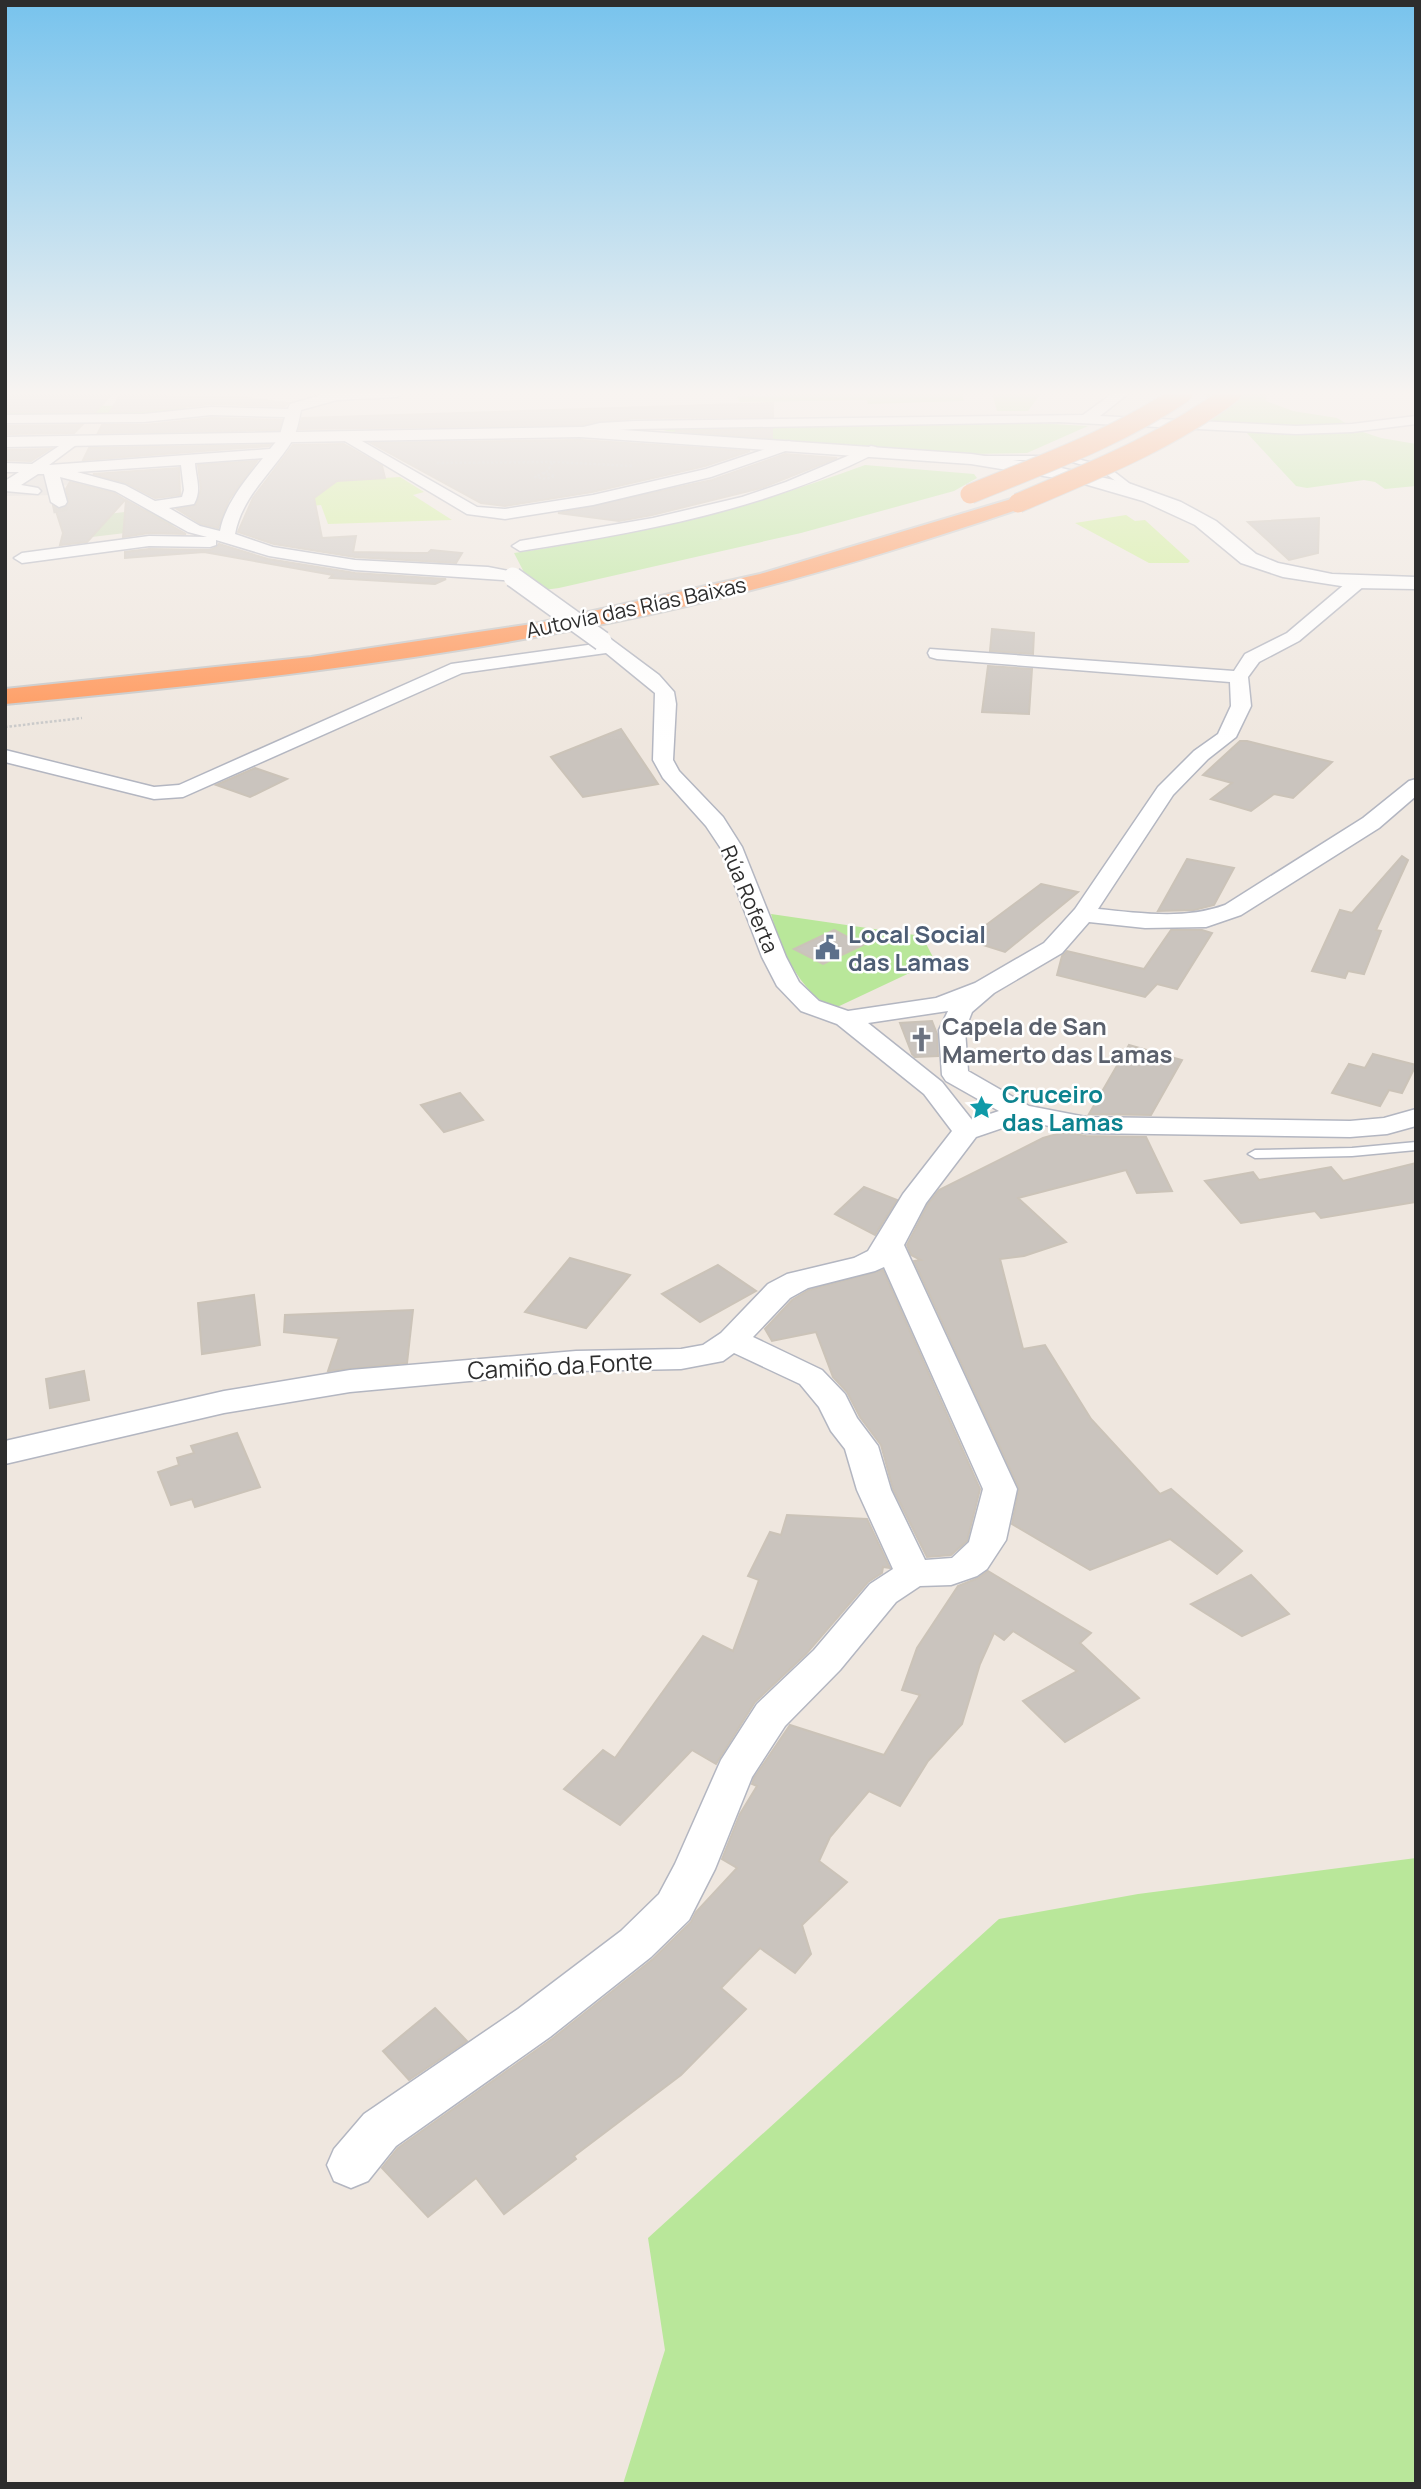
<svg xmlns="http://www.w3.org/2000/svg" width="1421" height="2489" viewBox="0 0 1421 2489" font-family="Manrope,sans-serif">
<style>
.green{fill:#b9e79a}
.cemetery{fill:#c9d9b5}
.pitch{fill:#ceef95}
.plaza{fill:#dfdad6}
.building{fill:#cac4be;stroke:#cbc3b8;stroke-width:2}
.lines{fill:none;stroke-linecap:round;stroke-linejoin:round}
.minor-tunnel{stroke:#c8c2bb;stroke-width:15;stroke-dasharray:15 8;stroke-linecap:butt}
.service-casing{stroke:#b3b6c1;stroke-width:3}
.minor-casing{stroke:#b3b6c1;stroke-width:3}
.tertiary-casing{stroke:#b3b6c1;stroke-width:3}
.motorway-casing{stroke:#c8c8c8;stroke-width:4}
.path{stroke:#c8c8c8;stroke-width:2.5;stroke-dasharray:2.5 2;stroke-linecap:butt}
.service{fill:#fff;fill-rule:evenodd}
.minor{fill:#fff;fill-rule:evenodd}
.tertiary{fill:#fff;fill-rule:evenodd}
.motorway{fill:#ff975a;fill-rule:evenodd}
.minor-bridge-casing{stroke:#b3b6c1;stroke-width:22;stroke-linecap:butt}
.motorway-bridge-casing{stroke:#c8c8c8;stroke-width:21;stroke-linecap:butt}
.minor-bridge{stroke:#fff;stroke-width:19}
.motorway-bridge{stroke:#ff975a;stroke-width:19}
.labels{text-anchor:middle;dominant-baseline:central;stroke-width:5;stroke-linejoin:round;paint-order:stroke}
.far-street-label{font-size:21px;fill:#2d2d2d;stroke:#fff}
.service-label{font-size:24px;font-weight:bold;fill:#4e5e75;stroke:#fff;text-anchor:start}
.worship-label{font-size:24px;font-weight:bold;fill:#5b616d;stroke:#fff;text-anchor:start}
.culture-label{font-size:24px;font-weight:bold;fill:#0d838f;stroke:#fff;text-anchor:start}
.street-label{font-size:24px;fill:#2d2d2d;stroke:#fff}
</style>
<rect width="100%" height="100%" fill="#efe7df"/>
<!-- green -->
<g class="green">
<polygon points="830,393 962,393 964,401 868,404 867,400 740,402 737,397"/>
<polygon points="992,393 1041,393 1028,411 997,411"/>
<polygon points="1204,393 1267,393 1266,401 1293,411 1337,418 1357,430 1381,438 1416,444 1416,486 1385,489 1375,482 1364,480 1307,488 1296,486 1246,432 1207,423 1207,397"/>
<polygon points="81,405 188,408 170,416 5,419 5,406"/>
<polygon points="1016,422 1088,426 1027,453 965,454 663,431 676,428"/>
<path d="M865 465 974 474 977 478 954 491 801 533 559 588 544 590 527 578 514 553C634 536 752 507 865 465Z"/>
<path d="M771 914 922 936 935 961 833 1009C798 989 782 951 771 914Z"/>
<polygon points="1416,1858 1416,2484 623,2484 665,2350 648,2238 999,1919 1138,1894"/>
</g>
<!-- cemetery -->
<polygon class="cemetery" points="149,509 176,525 160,527 159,529 75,539 67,519"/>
<!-- pitch -->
<g class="pitch">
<polygon points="400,477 424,492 413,495 452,520 328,524 321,505 302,507 302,483"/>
<polygon points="1126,515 1135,521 1145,520 1190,561 1188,563 1149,563 1075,523"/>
</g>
<!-- plaza -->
<polygon class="plaza" points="81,469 81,476 70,485 57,486 56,495 5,496 5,482 18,471"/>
<!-- building -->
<g class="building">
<polygon points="5,393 43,393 112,394 95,412 5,412"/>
<polygon points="120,395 249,398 288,403 285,406 211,404 144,411 110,412"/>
<polygon points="773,403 773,417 635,418 582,425 299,429 302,418"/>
<polygon points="211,418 282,420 279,430 98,433 102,425 144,425"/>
<polygon points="82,425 74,433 5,434 5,426"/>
<polygon points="772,429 772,438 675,431"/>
<polygon points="580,440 750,451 705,466 592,492 505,506 481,503 371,443"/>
<polygon points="344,444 382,466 385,478 337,481 314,498 322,538 356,536 353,552 415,553 428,553 431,550 462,553 456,563 355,557 274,544 238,532 253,498 293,445"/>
<polygon points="270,445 269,446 83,460 89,448"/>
<polygon points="50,449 31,461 5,460 5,450"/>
<polygon points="785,454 837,458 761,488 652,515 619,521 558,513 712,480"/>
<polygon points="257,461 229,500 218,528 201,524 177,509 196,505 201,489 198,465"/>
<polygon points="179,468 180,495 155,498 126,483 93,474"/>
<polygon points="70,482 114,493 125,500 87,542 60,545 63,533 55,508 60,509 69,503 66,489"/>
<polygon points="126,500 186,534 149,533 123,537"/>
<polygon points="1319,518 1318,553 1289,560 1248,522"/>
<polygon points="219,544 268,559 355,573 446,579 435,584 330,578 333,575 204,552 125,558 125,552 149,549 210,550 217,547"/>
<polygon points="992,629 1034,633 1033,654 990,651"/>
<polygon points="988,666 1032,669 1029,714 982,712"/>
<polygon points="621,729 658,784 583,797 551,757"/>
<polygon points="1240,741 1247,741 1332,762 1293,798 1274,794 1251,811 1211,799 1232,783 1203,775"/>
<polygon points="255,768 287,779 250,797 216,785"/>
<polygon points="1402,856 1408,860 1376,930 1381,931 1364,974 1348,971 1345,978 1312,971 1340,910 1352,913"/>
<polygon points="1187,859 1234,868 1214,905 1194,910 1158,911"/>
<polygon points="1041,884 1078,892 1005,952 974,942 989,930 982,928"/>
<polygon points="834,930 863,945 823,964 794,949"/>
<polygon points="1171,930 1202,930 1212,933 1177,989 1157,984 1145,997 1057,975 1062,956 1067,951 1144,969"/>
<polygon points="932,1021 937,1034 938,1056 915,1057 912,1054 900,1023"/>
<polygon points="1129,1045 1182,1060 1151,1115 1089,1114"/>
<polygon points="1373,1054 1416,1065 1402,1093 1389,1090 1380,1106 1332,1093 1349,1064 1365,1068"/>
<polygon points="460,1093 483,1120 444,1132 421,1105"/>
<polygon points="1064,1132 1086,1136 1146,1137 1172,1191 1137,1193 1126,1170 1018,1198 1066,1242 1024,1256 1000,1259 1023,1349 1045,1345 1091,1419 1160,1494 1171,1489 1242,1551 1217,1574 1170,1539 1090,1570 1012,1524 1019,1488 914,1261 921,1260 911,1255 907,1245 928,1204 939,1190 1043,1138"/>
<polygon points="1416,1163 1416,1202 1321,1218 1315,1211 1241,1223 1205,1181 1253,1172 1259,1180 1331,1167 1343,1181"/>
<polygon points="864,1187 897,1200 875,1235 835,1214"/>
<polygon points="570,1258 630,1275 586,1328 525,1312"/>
<polygon points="718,1265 756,1291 700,1322 662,1294"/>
<polygon points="883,1270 980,1489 967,1541 951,1555 927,1557 893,1489 881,1445 860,1417 847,1392 833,1377 816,1332 772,1341 765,1329 792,1300 809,1290"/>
<polygon points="254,1295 260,1345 202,1354 198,1303"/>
<polygon points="413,1310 407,1363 328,1371 339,1338 284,1332 285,1315"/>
<polygon points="84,1371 89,1400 50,1408 46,1379"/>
<polygon points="237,1433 260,1487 195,1507 192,1499 171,1505 158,1472 179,1465 177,1458 194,1453 191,1446"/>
<polygon points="787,1515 867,1519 890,1568 883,1567 882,1573 868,1582 806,1654 755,1702 716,1764 692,1750 620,1825 564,1789 603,1750 615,1758 703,1636 733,1651 759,1580 748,1576 770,1532 781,1535"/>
<polygon points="988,1571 1091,1633 1080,1643 1139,1698 1065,1742 1023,1701 1077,1671 1013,1631 1004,1640 994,1633 980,1664 962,1724 928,1761 900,1806 869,1791 830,1837 819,1861 847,1882 802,1925 811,1954 795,1973 760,1948 721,1988 746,2009 681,2075 574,2156 576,2159 504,2214 476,2178 428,2217 382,2168 398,2148 552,2039 653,1959 691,1922 696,1912 737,1868 722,1859 740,1814 757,1786 752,1784 754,1778 790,1725 884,1755 920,1695 902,1690 917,1648 958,1586 978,1578"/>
<polygon points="1251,1575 1289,1614 1242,1636 1191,1604"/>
<polygon points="435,2008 467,2041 409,2080 383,2051"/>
</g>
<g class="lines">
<!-- minor-tunnel -->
<polyline class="minor-tunnel" points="59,502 61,512"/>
<defs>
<g id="service">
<polygon points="974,456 1066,456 1108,467 1143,494 1136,496 1102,471 1066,460 977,460"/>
<polygon points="1416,1142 1416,1150 1352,1156 1255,1158 1248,1154 1255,1150 1352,1148"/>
</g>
<g id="minor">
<path d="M319 393H404L397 397 337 400 301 410C299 420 297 432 292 441 272 473 242 496 235 534L273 547 355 560 488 567 519 573 522 577 519 581 355 570 269 556 216 540V545L210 547 149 546 22 563 14 558 22 553 149 536 207 537 188 532 115 491 60 477 67 502 65 505 59 507 51 502 44 474H38L21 485 38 488 41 491 38 494 5 491V481L19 472H5V463L32 464 71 438 78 442 76 445 49 465 270 449 279 438 285 417 211 415 144 422 5 423V415L144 414 211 407 288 409 290 404 318 396ZM263 458C246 479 225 504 220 531L200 526 169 508 194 504C202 490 196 479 195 463ZM181 465 184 490 182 497 155 501 125 485 77 472Z"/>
<polygon points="1113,393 1129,393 1100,416 1296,426 1352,424 1416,416 1416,424 1352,432 1296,434 1059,422 635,429 600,431 580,436 573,432 575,429 600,423 635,421 1083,415"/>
<polygon points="348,433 477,507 505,509 593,495 706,469 789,441 796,445 794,448 711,477 593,505 505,519 467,514 343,440 341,437 343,434"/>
<path d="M871 446 876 447 878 450 876 453C765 510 642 532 520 551L512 546 520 541 653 518 742 497 786 482Z"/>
<path d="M1358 577 1367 582 1364 586 1299 641 1259 662 1248 677 1251 706 1236 737 1208 759 1173 795 1098 909C1140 913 1185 920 1225 905L1363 818 1409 781 1416 779V796L1379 828 1241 915 1206 927 1145 928 1089 922 1062 953 994 993 972 1012 965 1030 968 1071 1029 1106 1086 1117 1350 1121 1384 1118 1416 1109V1126L1387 1134 1350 1137 1086 1133 1023 1121 976 1137 926 1203 904 1245 1017 1489 1006 1540 987 1569 977 1576 951 1585 920 1586 896 1602 840 1670 785 1726 752 1777 715 1869 689 1920 651 1957 550 2037 396 2146 368 2181 351 2188 334 2181 327 2165 334 2149 364 2114 518 2009 621 1931 659 1894 675 1864 721 1760 757 1704 814 1650 870 1584 893 1569 857 1490 845 1449 831 1431 819 1407 800 1384 734 1353 723 1361 681 1369 576 1371 350 1392 224 1413 5 1464V1441L224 1391 350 1370 576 1351 681 1349 703 1345 721 1333 768 1284 787 1274 854 1258 868 1251 903 1194 952 1131 924 1094 837 1024 801 1011 777 986 762 957 720 847 706 826 663 778 653 760 655 693 606 653 462 673 183 797 154 799 5 762V750L154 787 179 785 451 664 595 644 593 641 596 637H608L659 675 674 692 676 704 673 760 679 771 723 817 742 847 786 957 799 982 819 1001 848 1011 936 998 975 983 1044 943 1075 909 1158 787 1194 751 1218 734 1231 706 1230 682 937 659 930 657 928 653 930 649 1234 671 1245 654 1287 633 1352 578ZM948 1011 939 1030 942 1075 946 1081 999 1111 972 1120 942 1082 868 1023ZM884 1267 983 1489 969 1542 952 1558 925 1560 891 1490 878 1446 857 1418 845 1394 822 1370 753 1337 790 1298 808 1288 875 1271Z"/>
</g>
<polygon id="tertiary" points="580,427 971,454 1048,465 1131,484 1181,502 1216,521 1256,554 1278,563 1332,574 1416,577 1416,589 1354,588 1283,577 1241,563 1195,525 1143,501 1074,481 971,464 580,437 5,447 5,437"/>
<path id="motorway" d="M1018 497 1025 499 1028 503 1025 507C890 553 753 594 613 622 412 663 209 685 5 704V689L311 657 539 623 760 574Z"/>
</defs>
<!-- service casing -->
<use href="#service" class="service-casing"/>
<!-- minor casing -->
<use href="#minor" class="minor-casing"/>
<!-- tertiary casing -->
<use href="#tertiary" class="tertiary-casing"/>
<!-- motorway casing -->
<use href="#motorway" class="motorway-casing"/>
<!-- path -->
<g class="path">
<polyline points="741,393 742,396 805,393"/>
<polyline points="553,462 632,466"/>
<polyline points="437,463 553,462 546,473"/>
<polygon points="543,473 555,476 546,479 535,477"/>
<polyline points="5,727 82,718"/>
</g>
<!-- service -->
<use href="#service" class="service"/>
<!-- minor -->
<use href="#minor" class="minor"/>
<!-- tertiary -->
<use href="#tertiary" class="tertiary"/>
<!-- motorway -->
<use href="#motorway" class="motorway"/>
<defs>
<polyline id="minor-bridge" points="513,577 602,641"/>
<g id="motorway-bridge">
<path d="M970 494C1043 464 1117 438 1183 393"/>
<path d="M1018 503C1093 471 1167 442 1232 393"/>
</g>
</defs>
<!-- minor-bridge casing -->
<use href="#minor-bridge" class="minor-bridge-casing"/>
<!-- motorway-bridge casing -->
<use href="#motorway-bridge" class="motorway-bridge-casing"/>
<!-- minor-bridge -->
<use href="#minor-bridge" class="minor-bridge"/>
<!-- motorway-bridge -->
<use href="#motorway-bridge" class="motorway-bridge"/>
</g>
<!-- sky -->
<linearGradient id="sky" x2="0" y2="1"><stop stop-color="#77c3ed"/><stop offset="0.53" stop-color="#f8f4f1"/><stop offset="1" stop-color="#f8f4f1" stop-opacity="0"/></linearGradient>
<rect width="1421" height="742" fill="url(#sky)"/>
<!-- icons -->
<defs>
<symbol id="civic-bare" viewBox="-9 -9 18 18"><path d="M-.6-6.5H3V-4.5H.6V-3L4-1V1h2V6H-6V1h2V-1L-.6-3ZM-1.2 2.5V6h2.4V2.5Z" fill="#5c6f8a" stroke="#fff" stroke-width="2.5" paint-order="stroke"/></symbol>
<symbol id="church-bare" viewBox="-9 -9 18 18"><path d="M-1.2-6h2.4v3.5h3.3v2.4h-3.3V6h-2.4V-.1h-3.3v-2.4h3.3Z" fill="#6b7280" stroke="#fff" stroke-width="2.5" paint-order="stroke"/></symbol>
<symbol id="sight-bare" viewBox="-9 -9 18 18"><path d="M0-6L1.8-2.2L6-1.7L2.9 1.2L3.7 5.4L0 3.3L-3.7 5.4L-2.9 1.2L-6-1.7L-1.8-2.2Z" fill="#0f9aa8" stroke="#fff" stroke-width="2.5" paint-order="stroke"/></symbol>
</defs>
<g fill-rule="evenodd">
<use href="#civic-bare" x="810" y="930" width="35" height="35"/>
<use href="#church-bare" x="904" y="1022" width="35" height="35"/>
<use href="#sight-bare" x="964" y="1090" width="35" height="35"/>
</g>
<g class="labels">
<!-- far-street labels -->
<g class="far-street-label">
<text transform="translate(636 607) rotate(-12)">Autovía das Rías Baixas</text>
<text transform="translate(750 899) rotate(67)">Rúa Roferta</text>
</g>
<!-- service labels -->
<g class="service-label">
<text x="848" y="933">Local Social<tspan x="848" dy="28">das Lamas</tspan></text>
</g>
<!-- worship labels -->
<g class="worship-label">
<text x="942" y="1025">Capela de San<tspan x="942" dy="28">Mamerto das Lamas</tspan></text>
</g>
<!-- culture labels -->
<g class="culture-label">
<text x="1002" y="1093">Cruceiro<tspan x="1002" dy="28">das Lamas</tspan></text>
</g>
<!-- street labels -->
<g class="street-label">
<text transform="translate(560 1365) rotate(-3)">Camiño da Fonte</text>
</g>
</g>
<!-- border -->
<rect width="1421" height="2489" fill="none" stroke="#2d2d2d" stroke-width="14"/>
</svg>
